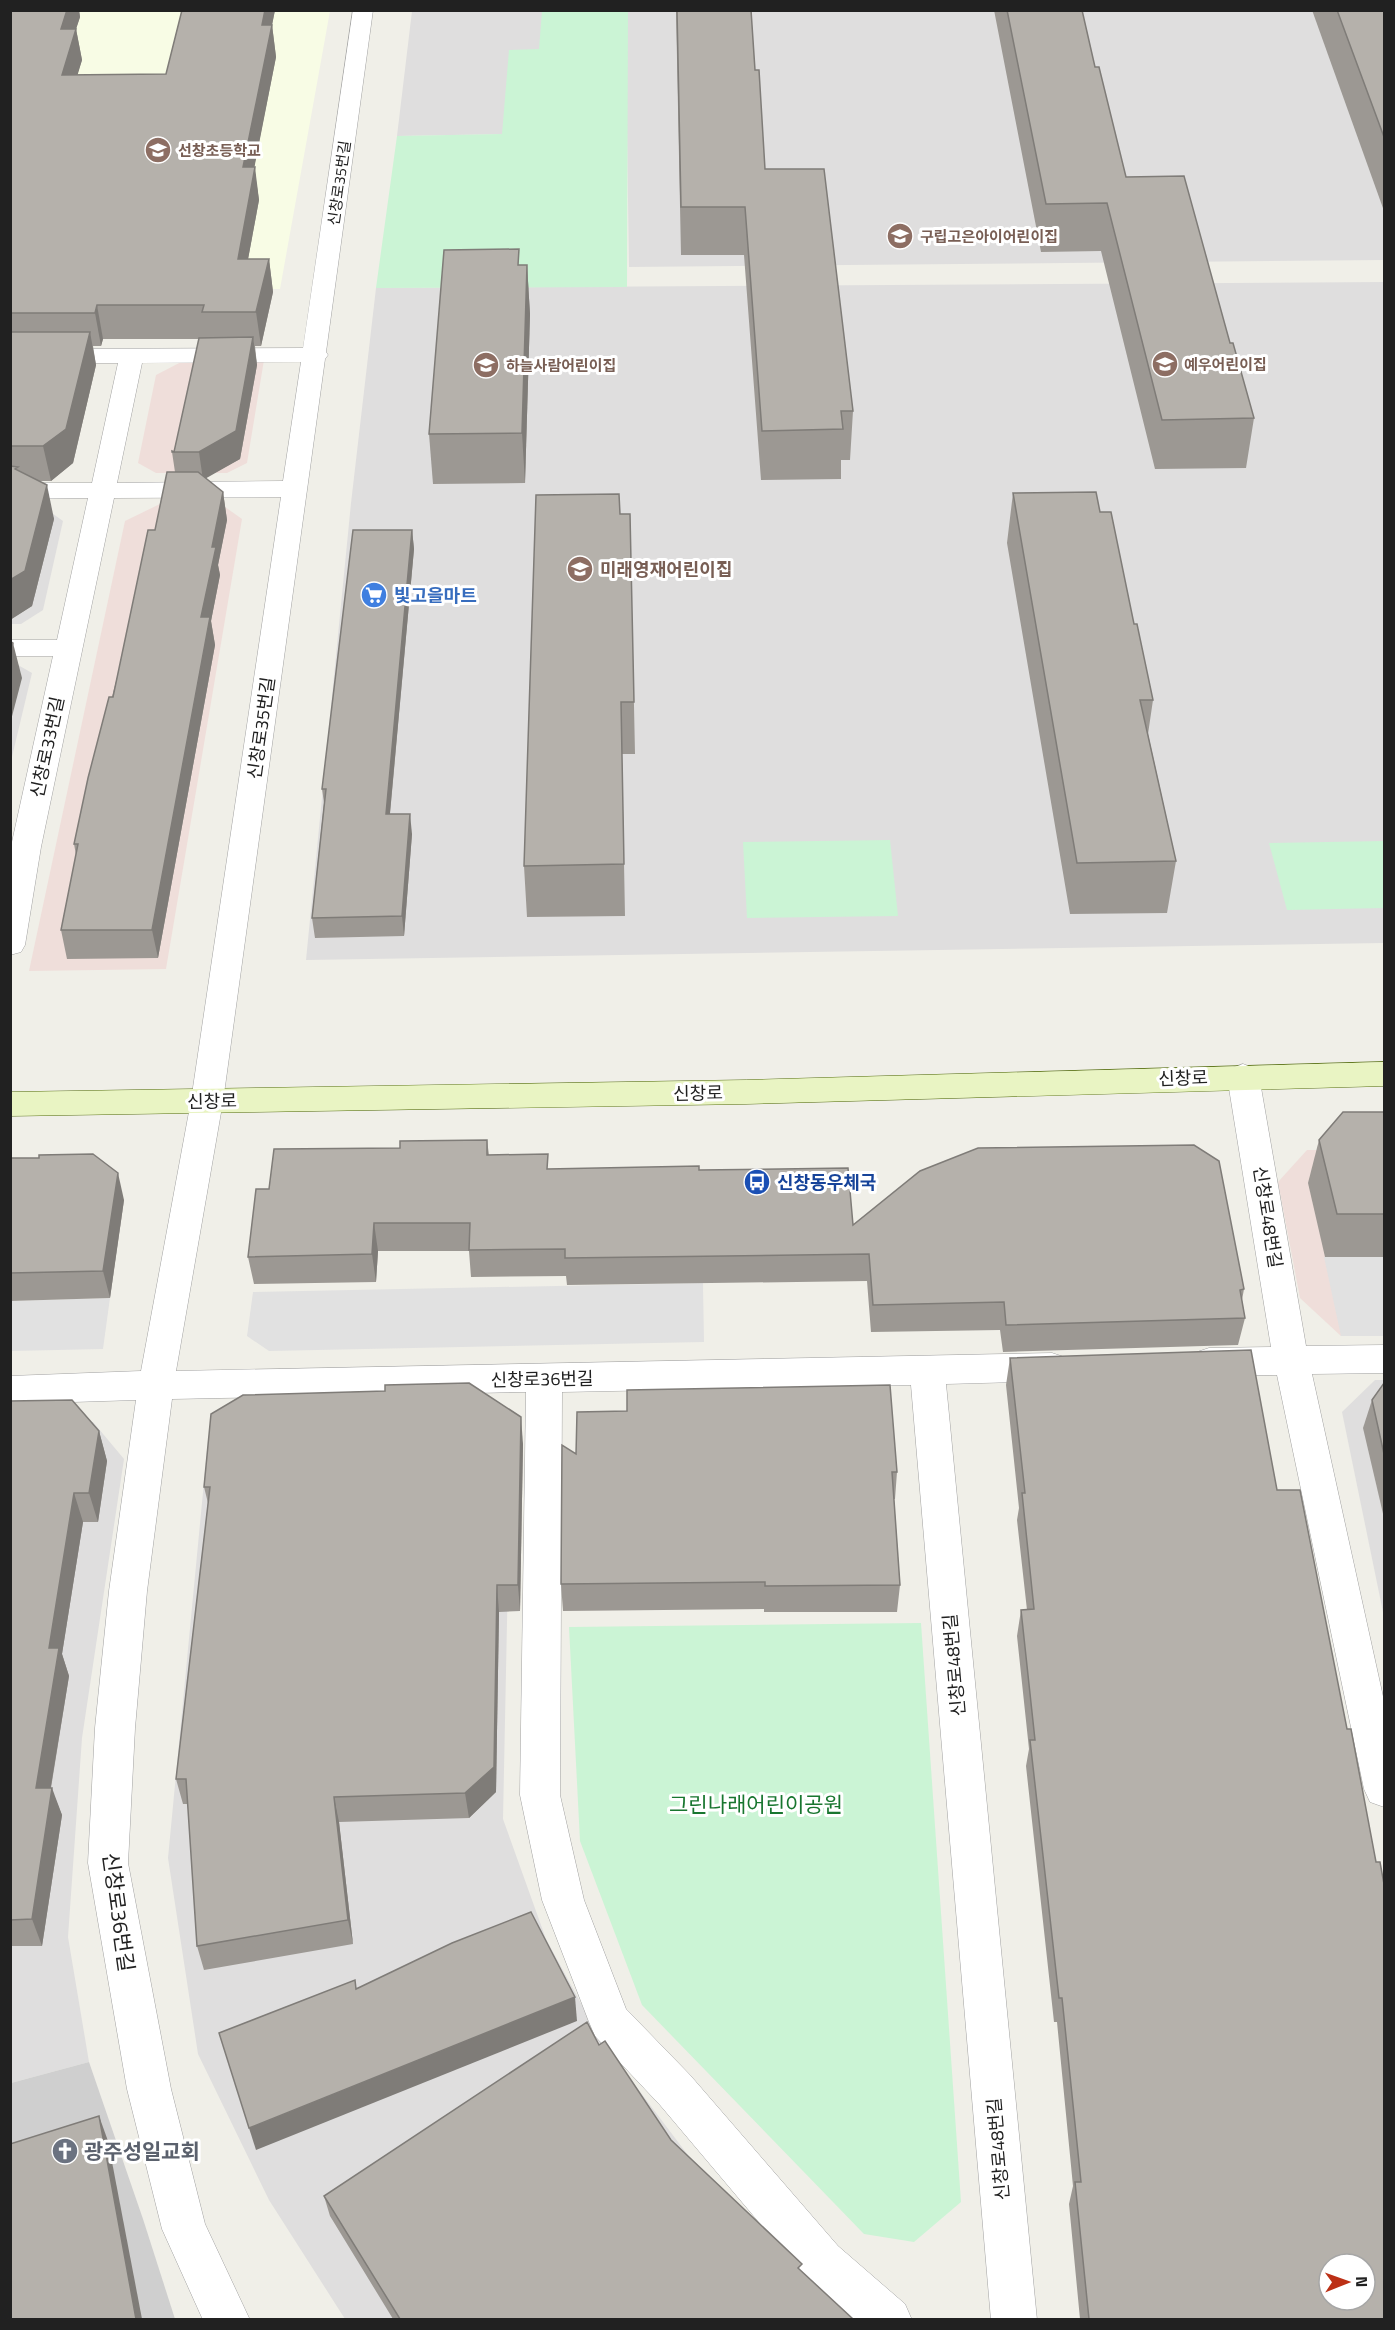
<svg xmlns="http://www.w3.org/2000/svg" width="1395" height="2330" viewBox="0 0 1395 2330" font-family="'Titillium Web','Noto Sans KR',sans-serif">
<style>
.residential{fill:#dfdede}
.commercial{fill:#efdeda}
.education{fill:#f8fce5}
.religious{fill:#cfcfcf}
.park{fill:#cbf4d5}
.parking{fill:#e1e1e1}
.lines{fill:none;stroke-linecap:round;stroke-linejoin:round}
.street-casing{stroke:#a2a2a2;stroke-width:1}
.secondary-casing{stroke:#566e11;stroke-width:1}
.street{fill:#fff;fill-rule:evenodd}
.secondary{fill:#e9f4c3;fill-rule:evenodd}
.wall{fill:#9c9893}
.shaded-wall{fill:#7f7c78}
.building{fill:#b5b1ab;stroke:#7f7c78;stroke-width:1.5;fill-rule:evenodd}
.labels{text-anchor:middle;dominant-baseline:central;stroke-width:6;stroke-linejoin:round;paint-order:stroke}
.far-education-label{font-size:15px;font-weight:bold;fill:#785e54;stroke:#fff;text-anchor:start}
.far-street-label{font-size:15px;fill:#212121;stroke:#fff}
.education-label{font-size:18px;font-weight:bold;fill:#785e54;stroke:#fff;text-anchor:start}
.shop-label{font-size:18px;font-weight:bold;fill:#366cbe;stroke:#fff;text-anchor:start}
.street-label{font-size:18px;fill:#212121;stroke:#fff}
.transit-label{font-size:18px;font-weight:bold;fill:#164399;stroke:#fff;text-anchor:start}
.near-park-label{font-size:21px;fill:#18762f;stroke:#fff}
.near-street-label{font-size:21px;fill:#212121;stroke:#fff}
.near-worship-label{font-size:21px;font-weight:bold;fill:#5b616d;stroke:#fff;text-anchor:start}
</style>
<rect width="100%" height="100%" fill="#f0efe8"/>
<!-- residential -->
<g class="residential">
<polygon points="412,11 1384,11 1384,260 629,267 627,132 397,136"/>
<polygon points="1384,282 1384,943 306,960 351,503 376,288"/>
<polygon points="10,504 39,504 63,521 43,610 21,624 11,624"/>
<polygon points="11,661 32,673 11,761"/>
<polygon points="1375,1380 1384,1380 1384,1617 1342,1412"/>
<polygon points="249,1410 511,1426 503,1819 546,1939 601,2040 706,2179 852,2319 345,2319 269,2200 198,2054 168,1858 208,1440"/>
<polygon points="93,1422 124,1459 82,1738 68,1937 89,2062 11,2083 11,1424"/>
</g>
<!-- commercial -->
<g class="commercial">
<polygon points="185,360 264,360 247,463 227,473 156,473 138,463 156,375"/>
<polygon points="164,502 218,502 242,519 166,969 29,971 125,521"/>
<polygon points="1307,1150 1384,1150 1384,1336 1341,1336 1300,1298 1278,1182"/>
</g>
<!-- education -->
<polygon class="education" points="10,11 330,11 280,289 11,290"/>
<!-- religious -->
<polygon class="religious" points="89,2062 143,2219 175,2319 11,2320 11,2083"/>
<!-- park -->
<g class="park">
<polygon points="542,11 628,11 627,287 376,288 397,136 502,134 509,50 539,49"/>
<polygon points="890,840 898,916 747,918 743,842"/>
<polygon points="1384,841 1384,908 1287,910 1269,843"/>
<polygon points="921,1623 961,2202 914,2242 864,2234 642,2005 580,1841 569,1627"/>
</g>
<!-- parking -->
<g class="parking">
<polygon points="1324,1257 1384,1257 1384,1336 1341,1336"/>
<polygon points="703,1283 704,1342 269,1351 247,1336 253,1292"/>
<polygon points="110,1298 103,1349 11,1351 10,1301"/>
</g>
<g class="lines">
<defs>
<g id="street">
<path d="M353 10H373L326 352 328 355 325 359 223 1101 176 1371 1052 1353 1064 1357 1070 1367 1064 1377 1052 1381 946 1384 1037 2320H991L911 1385 562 1392 560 1795 584 1900 626 2009 690 2075 838 2246 905 2304 912 2320H854L806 2278 660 2105 595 2036 589 2022 542 1900 520 1795 526 1392 172 1399 147 1591 135 1728 128 1863 171 2089 205 2224 250 2320H203L162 2229 127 2089 88 1863 95 1728 109 1591 136 1400 10 1404V1376L141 1371 191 1101 281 497 114 498 41 847 25 945 21 952 10 955V851L53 656H10V640H57L88 498 10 499V483H92L118 363H10V349L303 348ZM301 362 283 481 117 483 142 363Z"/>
<polygon points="1243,1064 1254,1068 1259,1076 1306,1346 1384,1345 1384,1373 1312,1374 1384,1701 1384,1807 1370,1802 1364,1789 1277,1375 1209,1376 1197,1372 1191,1362 1197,1352 1209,1348 1271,1347 1227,1076 1232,1068"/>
</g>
<polygon id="secondary" points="1384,1062 1384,1086 746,1104 10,1116 10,1092 746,1080"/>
</defs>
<!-- street casing -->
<use href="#street" class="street-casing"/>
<!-- secondary casing -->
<use href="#secondary" class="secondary-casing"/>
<!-- street -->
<use href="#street" class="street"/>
<!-- secondary -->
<use href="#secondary" class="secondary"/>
</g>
<!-- wall -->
<g class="wall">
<polygon points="10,10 79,10 80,17 76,29 82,60 77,75 166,74 182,10 275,10 272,25 276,57 254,167 259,200 248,259 269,259 273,292 261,346 255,346 257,365 240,459 205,478 223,492 227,520 218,565 220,575 211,621 215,645 158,958 67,959 61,930 76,855 74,844 155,530 175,472 172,452 174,452 199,339 103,339 101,346 93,346 96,365 73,463 51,481 40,481 54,519 32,606 10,620"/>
<polygon points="676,10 751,10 755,70 765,169 853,411 850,460 841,460 841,479 761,480 744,255 681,255"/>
<polygon points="994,10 1082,10 1095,67 1126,177 1230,343 1254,418 1246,468 1155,469 1101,251 1041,252"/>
<polygon points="1312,10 1384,10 1384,211"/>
<polygon points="519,265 527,265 530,314 525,483 433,484 429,434"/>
<polygon points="1013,493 1100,512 1134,624 1153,700 1148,734 1176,861 1167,913 1070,914 1007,543"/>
<polygon points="620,514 630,514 635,754 622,754 625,916 527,917 524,866"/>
<polygon points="412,530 414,549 390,814 412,834 404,936 315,938 312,918 324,803 322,789"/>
<polygon points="1384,1112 1384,1257 1325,1257 1308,1183 1319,1140"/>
<polygon points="487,1140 489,1155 549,1169 699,1170 853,1225 1244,1289 1242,1300 1245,1318 1238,1345 1003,1352 1000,1330 871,1332 867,1281 567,1285 566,1276 471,1277 469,1251 378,1251 376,1282 254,1284 248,1257 269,1189 400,1148"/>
<polygon points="10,1158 124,1200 110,1298 10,1301"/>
<polygon points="1010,1358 1384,2319 1080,2319 1069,2204 1073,2186 1057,2022 1054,2022 1026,1766 1029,1749 1017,1636 1021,1610 1027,1610 1017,1520 1019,1508 1006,1385"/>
<polygon points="1384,1383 1384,1518 1363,1428 1372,1400"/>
<polygon points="10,1401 99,1431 107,1461 98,1522 83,1522 62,1654 69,1676 51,1788 62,1815 42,1946 10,1946"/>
<polygon points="523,1444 520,1611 499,1612 496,1792 469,1818 339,1822 353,1944 204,1970 197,1946 188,1804 183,1804 176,1779 208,1503 204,1487"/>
<polygon points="576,1454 897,1472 895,1499 894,1499 900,1585 897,1612 764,1612 764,1609 563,1611 561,1584"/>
<polygon points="599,2045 671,2140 801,2271 853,2319 393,2319 330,2216 324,2196"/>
</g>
<!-- shaded-wall -->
<g class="shaded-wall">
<polygon points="67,10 79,10 80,17 76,29 82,60 68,107 62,75 61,29"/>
<polygon points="265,10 275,10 272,25 276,57 248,200 243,167 262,25"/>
<polygon points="255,167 259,200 242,292 238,259"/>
<polygon points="269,259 273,292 261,346 256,312"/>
<polygon points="527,265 530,314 525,483 522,433"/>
<polygon points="97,305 103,339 101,346 95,313"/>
<polygon points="90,332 96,365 73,463 51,481 43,446"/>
<polygon points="253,337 257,365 240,459 203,480 199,452"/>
<polygon points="47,485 54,519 32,606 10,620 10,580"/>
<polygon points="223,492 227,520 218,565 220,575 211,621 215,645 158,958 152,930 212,547"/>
<polygon points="412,530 414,549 388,834 386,814"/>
<polygon points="13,643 22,678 10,724 10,655"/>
<polygon points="410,814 412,834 404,936 402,916"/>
<polygon points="118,1173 124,1200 110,1298 103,1271"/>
<polygon points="374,1223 378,1251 376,1282 372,1254"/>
<polygon points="521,1417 523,1444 520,1611 518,1585"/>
<polygon points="99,1431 107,1461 98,1522 89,1493"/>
<polygon points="74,1493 83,1522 62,1654 69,1676 46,1816 36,1788 49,1648"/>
<polygon points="497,1585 499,1612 496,1792 469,1818 465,1793"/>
<polygon points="52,1788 62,1815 42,1946 32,1919"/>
<polygon points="334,1797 339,1822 353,1944 348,1920"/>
<polygon points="575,1997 577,2021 256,2150 249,2128"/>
<polygon points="99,2116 108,2141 142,2319 136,2319"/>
</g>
<!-- building -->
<g class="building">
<polygon points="10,10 67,10 61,29 76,29 62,75 166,74 182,10 265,10 262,25 272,25 243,167 255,167 238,259 269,259 256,312 202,312 204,305 97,305 95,313 10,313"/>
<polygon points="677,10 751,10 755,70 759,70 765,169 824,169 853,411 841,411 843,429 762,431 745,207 681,207"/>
<polygon points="1007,10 1082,10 1095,67 1099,67 1126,177 1184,176 1230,343 1233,343 1254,418 1162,420 1107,203 1046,204"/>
<polygon points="1337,10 1384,10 1384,137"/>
<polygon points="519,249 518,265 527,265 522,433 429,434 444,250"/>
<polygon points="10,332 90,332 66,429 43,446 10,446"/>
<polygon points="253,337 236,431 199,452 172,452 172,451 174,452 199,338"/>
<polygon points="10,466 18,467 15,469 47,485 25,571 10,580"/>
<polygon points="167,472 198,472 223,492 212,547 216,547 201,617 210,617 152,930 61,930 78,844 74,844 88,778 109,697 113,697 148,530 155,530"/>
<polygon points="1096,492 1100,512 1111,512 1134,624 1137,624 1153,700 1140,700 1176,861 1077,863 1013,493"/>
<polygon points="619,494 620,514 630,514 634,702 621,702 624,864 524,866 536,495"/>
<polygon points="353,530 412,530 386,814 410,814 402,916 312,918 326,789 322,789"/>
<polygon points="10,641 13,643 10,655"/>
<polygon points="1343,1112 1384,1112 1384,1214 1337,1214 1319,1140"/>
<polygon points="487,1140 487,1155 548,1154 547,1169 699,1166 699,1170 848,1168 853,1225 920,1171 978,1148 1194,1145 1219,1161 1244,1289 1240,1290 1245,1318 1006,1325 1004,1302 873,1305 869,1254 565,1258 565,1249 469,1250 470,1223 374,1223 372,1254 248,1257 256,1189 269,1189 274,1149 400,1148 400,1141"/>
<polygon points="93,1154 118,1173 103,1271 10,1273 10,1158 39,1158 39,1155"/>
<path d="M1251 1350 1277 1490H1300L1347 1729H1351L1376 1862H1380L1384 1884V2319H1089L1075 2182H1081L1062 1998H1059L1030 1740H1035L1021 1610 1034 1609 1022 1493H1025L1010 1358ZM1329 2264H1365V2300H1329Z"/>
<polygon points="469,1383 521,1417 518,1585 497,1585 494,1767 465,1793 334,1797 348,1920 197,1946 186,1779 176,1779 210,1487 204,1487 211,1414 243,1395 385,1391 385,1385"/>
<polygon points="1384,1383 1384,1454 1372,1400"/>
<polygon points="890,1385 897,1472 892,1472 900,1585 765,1586 765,1582 561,1584 562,1445 576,1454 577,1412 627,1411 627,1390"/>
<polygon points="72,1400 99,1431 89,1493 74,1493 49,1648 59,1648 36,1788 52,1788 32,1919 10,1920 10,1401"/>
<polygon points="531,1912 575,1997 249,2128 219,2033 355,1980 356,1989 452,1943"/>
<polygon points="587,2022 599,2045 605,2041 671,2140 802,2264 798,2268 853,2319 400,2319 324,2196"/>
<polygon points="99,2116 136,2319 10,2319 10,2144"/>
</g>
<!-- icons -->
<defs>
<symbol id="school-disc" viewBox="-11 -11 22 22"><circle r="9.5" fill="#8d6e63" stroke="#fff"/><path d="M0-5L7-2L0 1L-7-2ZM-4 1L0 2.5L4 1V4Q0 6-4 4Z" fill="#fff"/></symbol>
<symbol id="supermarket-disc" viewBox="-11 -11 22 22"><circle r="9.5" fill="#3f7fe0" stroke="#fff"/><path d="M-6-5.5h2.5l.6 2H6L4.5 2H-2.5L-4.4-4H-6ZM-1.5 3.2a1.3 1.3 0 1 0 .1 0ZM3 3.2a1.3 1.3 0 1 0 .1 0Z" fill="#fff"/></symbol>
<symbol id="bus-disc" viewBox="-11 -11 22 22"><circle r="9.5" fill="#1a4fb4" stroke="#fff"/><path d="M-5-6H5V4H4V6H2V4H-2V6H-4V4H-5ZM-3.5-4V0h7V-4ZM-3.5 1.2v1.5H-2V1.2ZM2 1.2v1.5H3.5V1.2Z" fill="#fff"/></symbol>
<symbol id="church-disc" viewBox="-11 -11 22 22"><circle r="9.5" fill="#6b7280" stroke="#fff"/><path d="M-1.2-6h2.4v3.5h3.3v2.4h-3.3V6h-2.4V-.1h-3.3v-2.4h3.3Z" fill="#fff"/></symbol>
</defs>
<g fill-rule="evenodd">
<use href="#school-disc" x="143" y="135" width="30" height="30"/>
<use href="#school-disc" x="885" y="221" width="30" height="30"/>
<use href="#school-disc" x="1150" y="349" width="30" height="30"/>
<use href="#school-disc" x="471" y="350" width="30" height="30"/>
<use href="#school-disc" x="565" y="554" width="30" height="30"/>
<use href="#supermarket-disc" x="359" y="580" width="30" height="30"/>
<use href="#bus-disc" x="742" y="1167" width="30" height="30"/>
<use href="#church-disc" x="50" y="2136" width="30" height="30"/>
</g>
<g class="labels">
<!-- far-education labels -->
<g class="far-education-label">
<text x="178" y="150">선창초등학교</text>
<text x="920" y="236">구립고은아이어린이집</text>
<text x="1184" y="364">예우어린이집</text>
<text x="506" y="365">하늘사람어린이집</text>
</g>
<!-- far-street labels -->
<g class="far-street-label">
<text transform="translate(339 183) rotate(-82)">신창로35번길</text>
</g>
<!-- education labels -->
<g class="education-label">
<text x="600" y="569">미래영재어린이집</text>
</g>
<!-- shop labels -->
<g class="shop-label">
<text x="394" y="595">빛고을마트</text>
</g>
<!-- street labels -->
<g class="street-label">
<text transform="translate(261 728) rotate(-82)">신창로35번길</text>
<text transform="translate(47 747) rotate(-78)">신창로33번길</text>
<text transform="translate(1183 1078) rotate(-2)">신창로</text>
<text transform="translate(698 1093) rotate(-1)">신창로</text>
<text transform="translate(212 1101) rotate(-1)">신창로</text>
<text transform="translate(1268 1217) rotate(81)">신창로48번길</text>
<text transform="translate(542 1379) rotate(-1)">신창로36번길</text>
<text transform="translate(954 1665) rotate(-95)">신창로48번길</text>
<text transform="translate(998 2149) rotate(-95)">신창로48번길</text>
</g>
<!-- transit labels -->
<g class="transit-label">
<text x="777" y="1182">신창동우체국</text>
</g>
<!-- near-park labels -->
<g class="near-park-label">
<text x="756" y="1804">그린나래어린이공원</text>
</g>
<!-- near-street labels -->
<g class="near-street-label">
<text transform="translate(119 1912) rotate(82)">신창로36번길</text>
</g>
<!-- near-worship labels -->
<g class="near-worship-label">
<text x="84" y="2151">광주성일교회</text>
</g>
</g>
<!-- border -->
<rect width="1395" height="2330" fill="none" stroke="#212121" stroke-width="24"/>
<!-- north arrow -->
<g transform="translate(1347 2282) rotate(89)"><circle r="28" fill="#ffffff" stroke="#a6a6a6" stroke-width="1.5"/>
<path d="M0-4.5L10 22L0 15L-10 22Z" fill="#bc3016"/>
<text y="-9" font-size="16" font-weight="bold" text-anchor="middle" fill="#212121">N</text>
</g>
</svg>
